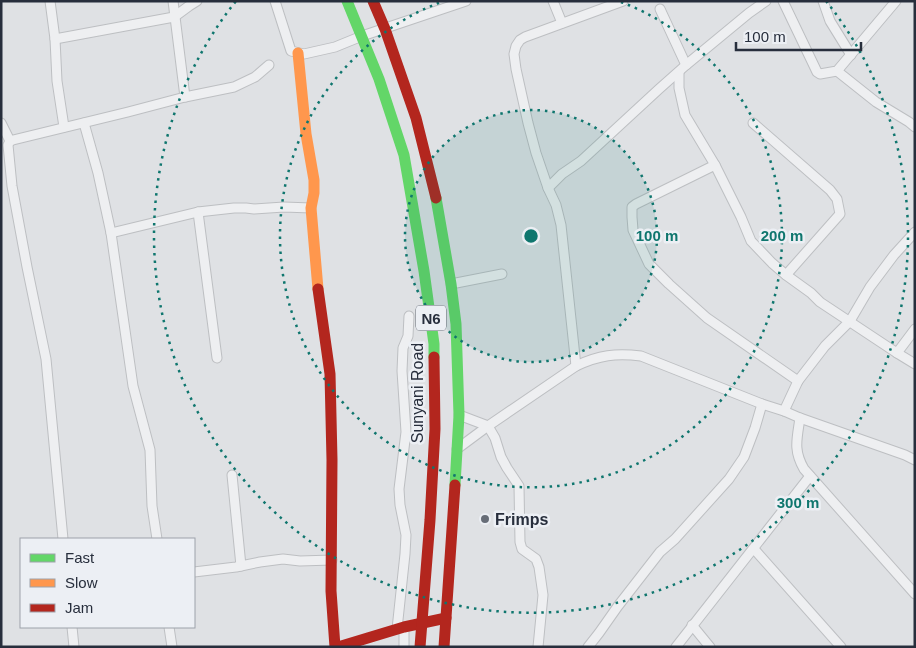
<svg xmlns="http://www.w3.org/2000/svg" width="916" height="648" viewBox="0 0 916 648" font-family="Helvetica,sans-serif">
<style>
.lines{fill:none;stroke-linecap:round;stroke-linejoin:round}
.street-casing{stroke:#bdbfc2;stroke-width:11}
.street{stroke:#eeeff1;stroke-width:9}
.fast{stroke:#63d668;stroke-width:11}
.slow{stroke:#ff974d;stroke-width:11}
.jam{stroke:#b3261e;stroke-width:11}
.ring{fill:none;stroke:#0f766e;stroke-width:2.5;stroke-dasharray:2.5 5}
.poi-dot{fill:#676d77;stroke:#eceff4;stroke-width:2}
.labels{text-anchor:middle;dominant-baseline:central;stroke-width:5;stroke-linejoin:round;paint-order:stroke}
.shield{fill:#eceff4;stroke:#626873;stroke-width:1}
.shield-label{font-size:15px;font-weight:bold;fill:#272e3c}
.street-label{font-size:16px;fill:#272e3c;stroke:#eceff4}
.poi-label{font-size:16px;font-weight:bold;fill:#272e3c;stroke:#eceff4;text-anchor:start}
.centre{fill:#0f766e;stroke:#eceff4;stroke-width:2.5}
.ring-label{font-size:15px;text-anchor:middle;font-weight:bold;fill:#0f766e;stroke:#eceff4;stroke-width:5;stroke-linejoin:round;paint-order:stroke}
</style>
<rect width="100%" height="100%" fill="#dfe1e4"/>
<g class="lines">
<defs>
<g id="street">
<polyline points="50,1 55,39 57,81 64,127"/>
<polyline points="173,1 185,97"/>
<polyline points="275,1 291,51 304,54 335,47 362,36 466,1"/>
<polyline points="553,1 562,23"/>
<polyline points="783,1 817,72 820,74 837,71 896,1"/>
<polyline points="823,1 830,21 851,55"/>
<polyline points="660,9 686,65"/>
<polyline points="55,39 174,17 189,6 197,1"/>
<polyline points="837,71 876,102 909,122 915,127"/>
<polyline points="679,72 679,88 685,115 715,165 741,217 751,241 772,263 786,275 811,293 820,302 897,353 915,364"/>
<polyline points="1,123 10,141 8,145 12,186 27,267 46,359 63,539"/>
<polyline points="84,123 98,173 111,233 133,386 150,450 152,506 157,539"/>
<polyline points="753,123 830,190 837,199 840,214 786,275"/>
<polyline points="10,141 13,140 128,112 185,97 234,87 255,77 269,65"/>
<polyline points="715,165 636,204 632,207 632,217 633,230 649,264 669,284 707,318 798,381"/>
<polyline points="548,188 562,174 581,161 659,89 686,65 749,13 766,1"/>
<polyline points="198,212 217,358"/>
<polyline points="111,233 198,212 234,208 246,208 254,209 284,207 311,208"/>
<polyline points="451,284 502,274"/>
<polyline points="897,353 915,329"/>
<polyline points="576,366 561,225 556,205 548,188 536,153 528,123 516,69 514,54 516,46 520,40 525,37 623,1"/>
<polyline points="784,411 798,381 825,346 850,321 870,287 894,255 915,232"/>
<polyline points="459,415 488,426 495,438 501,457 507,468 519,486 520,542 522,549 536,559 539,567 543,595 538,647"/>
<path d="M800 418C797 439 793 450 804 469L915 594"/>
<path d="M457 449 488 426 576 366C599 355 616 353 641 356L762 404 784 411 800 418 905 455 915 460"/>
<polyline points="232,475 241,566"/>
<polyline points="754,549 841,647"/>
<polyline points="194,572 236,567 260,562 283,559 300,561 332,560"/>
<polyline points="692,625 710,647"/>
<polyline points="72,627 74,647"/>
<polyline points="169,627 172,647"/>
<polyline points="397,629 405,554 406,535 400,505 399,489 406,432 402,371 403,348 408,336 409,316"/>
<polyline points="404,647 404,627"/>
<polyline points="588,647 599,633 618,606 660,552 675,539 729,479 744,457 755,428 762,404"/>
<polyline points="676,647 810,476"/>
</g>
</defs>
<!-- street casing -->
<use href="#street" class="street-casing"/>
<!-- street -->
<use href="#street" class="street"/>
<!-- fast -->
<g class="fast">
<polyline points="347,1 379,79 404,155 424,271 434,344 434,357"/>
<polyline points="436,198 451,284 456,324 459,415 455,485"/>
</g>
<!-- slow -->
<polyline class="slow" points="298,53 306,134 314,180 314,193 311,208 318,289"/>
<!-- jam -->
<g class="jam">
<polyline points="373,1 385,29 416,118 436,198"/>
<polyline points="318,289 330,374 332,460 331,591 335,647"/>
<polyline points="338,647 404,627 446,618"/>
<polyline points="420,647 430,520 435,429 434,357"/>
<polyline points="444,647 455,485"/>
</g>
</g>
<!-- distance rings -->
<circle cx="531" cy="236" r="126" fill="#0f766e" fill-opacity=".12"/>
<g class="ring">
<circle cx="531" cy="236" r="126"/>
<path d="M621 2A251 251 0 1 1 441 2"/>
<path d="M826 1A377 377 0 1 1 236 1"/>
</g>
<!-- markers -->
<circle class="poi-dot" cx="485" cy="519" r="5"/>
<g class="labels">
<!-- shield labels -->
<rect class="shield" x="416" y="305.5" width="30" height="25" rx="4"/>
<g class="shield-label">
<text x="431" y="318">N6</text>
</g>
<!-- street labels -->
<g class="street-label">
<text transform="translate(417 393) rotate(-90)">Sunyani Road</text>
</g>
<!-- poi labels -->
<g class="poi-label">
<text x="495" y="519">Frimps</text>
</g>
</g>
<circle cx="531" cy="236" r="8" class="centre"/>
<g class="ring-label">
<text x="657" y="241">100 m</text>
<text x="782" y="241">200 m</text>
<text x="798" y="508">300 m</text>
</g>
<!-- border -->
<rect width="916" height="648" fill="none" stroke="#272e3c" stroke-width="5"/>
<!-- legend -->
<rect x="20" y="538" width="175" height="90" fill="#eceff4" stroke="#9da2aa"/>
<rect x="30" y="554" width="25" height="8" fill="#63d668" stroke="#9da2aa"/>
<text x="65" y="563" font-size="15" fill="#272e3c">Fast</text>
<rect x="30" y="579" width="25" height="8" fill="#ff974d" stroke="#9da2aa"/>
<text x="65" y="588" font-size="15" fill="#272e3c">Slow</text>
<rect x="30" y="604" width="25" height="8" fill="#b3261e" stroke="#9da2aa"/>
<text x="65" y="613" font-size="15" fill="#272e3c">Jam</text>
<!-- scale -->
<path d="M736 42v8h125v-8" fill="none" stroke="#272e3c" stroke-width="2.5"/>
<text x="744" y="42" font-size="15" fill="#272e3c" stroke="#eceff4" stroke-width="4" paint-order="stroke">100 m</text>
</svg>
